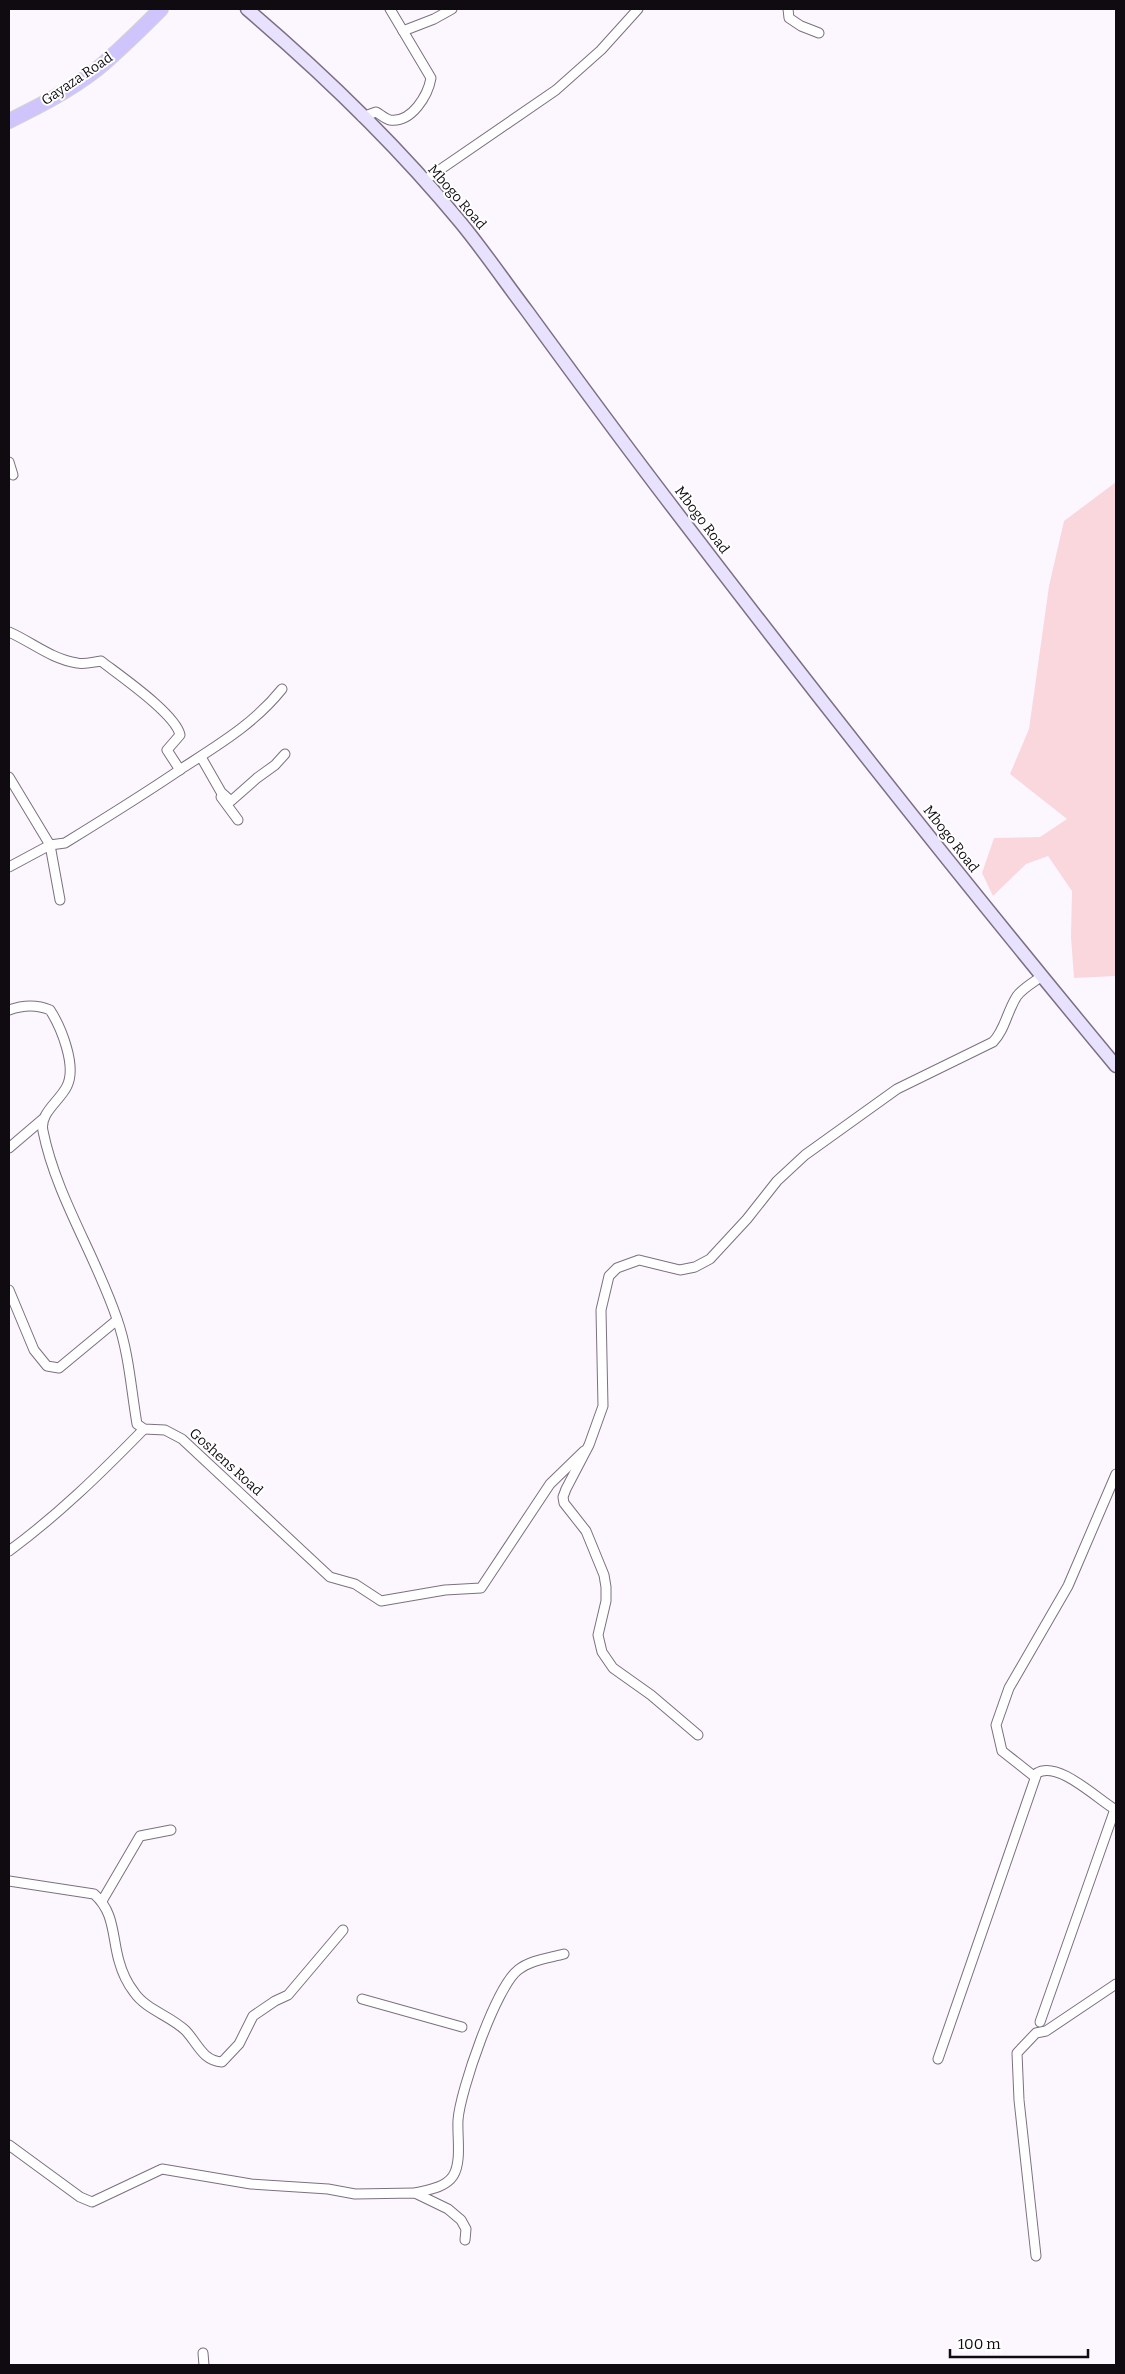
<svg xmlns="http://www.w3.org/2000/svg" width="1125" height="2374" viewBox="0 0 1125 2374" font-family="Bitter,serif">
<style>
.green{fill:#fad6dd}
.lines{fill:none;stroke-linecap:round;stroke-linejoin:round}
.street-casing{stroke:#7c7080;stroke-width:11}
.secondary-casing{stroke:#7c7080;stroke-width:15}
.primary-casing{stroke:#d4d3d4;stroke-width:16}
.street{stroke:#fff;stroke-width:9}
.secondary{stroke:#e8e2fe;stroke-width:12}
.primary{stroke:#d0c4fd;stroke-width:14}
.labels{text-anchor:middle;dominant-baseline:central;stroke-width:4;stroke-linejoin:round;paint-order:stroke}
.street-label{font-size:14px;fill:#0f0b10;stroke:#fff}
</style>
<rect width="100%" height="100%" fill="#fcf7fe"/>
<!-- green -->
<polygon class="green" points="1116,482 1116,976 1074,978 1071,937 1072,891 1048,856 1026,864 993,896 982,873 994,838 1040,837 1067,819 1010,774 1029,729 1049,586 1064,521"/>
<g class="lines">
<defs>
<g id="street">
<polyline points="788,9 789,18 801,26 819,33"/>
<polyline points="403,31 434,19 452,9"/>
<path d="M362 117 376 112C380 114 385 119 390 120 412 123 428 95 431 78L390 9"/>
<polyline points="425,180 556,90 601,50 638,9"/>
<polyline points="9,462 13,475"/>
<path d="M9 632C32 642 51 659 77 663 84 665 93 662 101 661 119 675 176 714 180 735L167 750 180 770"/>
<polyline points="201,757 221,792 231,801 257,778 275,765 285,754"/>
<polyline points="9,777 50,845 60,900"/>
<polyline points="221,797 238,820"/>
<path d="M9 867 50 845 65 843C104 819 143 795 181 769 218 745 254 724 282 689"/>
<path d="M9 1010C23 1005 36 1004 50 1010 61 1027 77 1066 67 1086 60 1101 39 1113 43 1131 56 1196 96 1256 117 1319 129 1353 131 1389 137 1424L144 1429 165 1430 182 1439 330 1577 355 1584 381 1601 445 1590 481 1588 550 1484 584 1451"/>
<polyline points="9,1148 43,1119"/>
<polyline points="9,1290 34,1350 47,1366 59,1368 117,1320"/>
<path d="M9 1551C58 1515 101 1473 144 1429"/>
<path d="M698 1735 651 1695 613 1668 602 1652 598 1635 606 1601V1587L604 1575 586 1531 564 1503 563 1497 566 1489 589 1445 603 1406 601 1310 609 1276 617 1268 639 1260 680 1270 695 1267 710 1259 747 1219 777 1181 805 1155 897 1089 993 1042C1005 1030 1007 1011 1017 996 1023 988 1034 982 1042 976"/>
<polyline points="1035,1777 1002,1751 996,1725 1009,1688 1068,1586 1116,1474"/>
<path d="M9 1881 94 1894C115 1912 112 1937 119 1961 122 1972 127 1983 134 1992 146 2010 171 2016 186 2031 198 2044 203 2061 222 2062L239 2044 253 2016 275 2001 288 1995 343 1930"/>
<polyline points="102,1901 140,1836 171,1830"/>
<polyline points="362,1999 462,2027"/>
<polyline points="1040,2022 1115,1809"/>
<path d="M938 2059 1037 1773C1058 1760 1097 1799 1116 1810"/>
<polyline points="9,2145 80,2197 92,2202 162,2169 251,2184 328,2189 355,2194 415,2193 448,2209 461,2220 466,2229 465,2240"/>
<path d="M415 2193C427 2190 445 2188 453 2176 462 2162 457 2136 458 2120 460 2091 496 1987 518 1970 530 1960 549 1958 564 1954"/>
<polyline points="1036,2256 1019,2100 1017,2053 1036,2033 1046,2031 1116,1984"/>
<polyline points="203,2353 204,2365"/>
</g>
<path id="secondary" d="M247 9C323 74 397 145 461 223 484 251 505 282 527 311 570 370 614 430 658 488 807 684 959 877 1116 1066"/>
<path id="primary" d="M9 121C39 106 69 91 96 70 119 51 140 30 161 9"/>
</defs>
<!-- street casing -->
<use href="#street" class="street-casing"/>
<!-- secondary casing -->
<use href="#secondary" class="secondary-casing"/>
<!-- primary casing -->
<use href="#primary" class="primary-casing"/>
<!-- street -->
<use href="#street" class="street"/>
<!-- secondary -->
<use href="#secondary" class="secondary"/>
<!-- primary -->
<use href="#primary" class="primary"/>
</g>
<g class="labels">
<!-- street labels -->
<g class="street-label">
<text transform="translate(77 79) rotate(-34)">Gayaza Road</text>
<text transform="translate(457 197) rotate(49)">Mbogo Road</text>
<text transform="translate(702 520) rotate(53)">Mbogo Road</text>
<text transform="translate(951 839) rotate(52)">Mbogo Road</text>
<text transform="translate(226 1462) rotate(42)">Goshens Road</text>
</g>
</g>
<!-- border -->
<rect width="1125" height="2374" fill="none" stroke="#0f0b10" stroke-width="20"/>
<!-- scale -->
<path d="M950 2349v8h138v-8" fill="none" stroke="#0f0b10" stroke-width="2.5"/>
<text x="958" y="2349" font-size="15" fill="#0f0b10" stroke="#ffffff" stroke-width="4" paint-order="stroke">100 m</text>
</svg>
